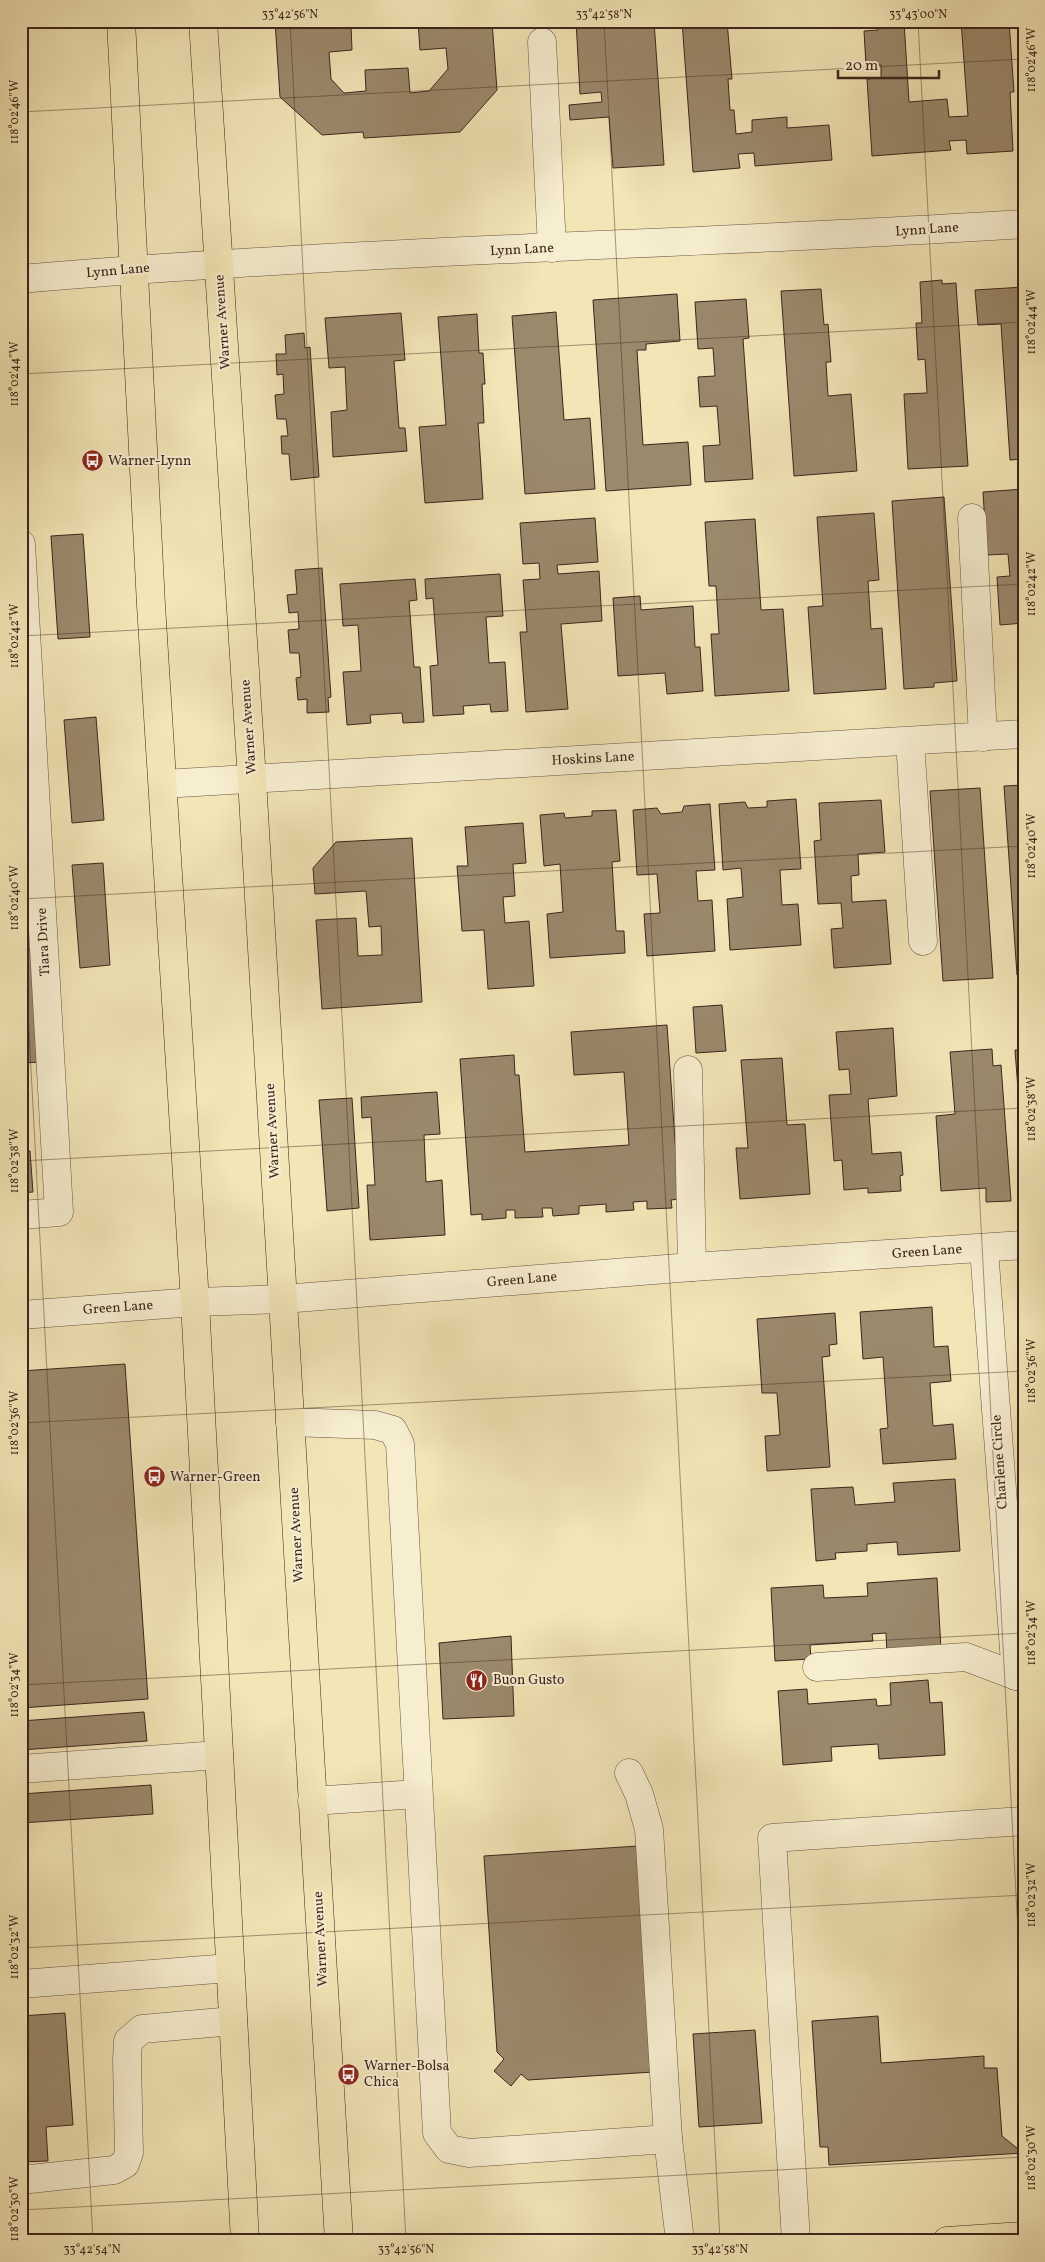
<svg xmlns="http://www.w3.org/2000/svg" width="1045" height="2262" viewBox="0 0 1045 2262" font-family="Vollkorn,serif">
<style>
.building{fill:#9b896c;stroke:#3d251c}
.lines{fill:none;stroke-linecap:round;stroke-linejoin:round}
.minor-casing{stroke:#6a5542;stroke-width:29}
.major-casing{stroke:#3d251c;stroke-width:29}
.minor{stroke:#f7eed0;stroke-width:28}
.major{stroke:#f2e5b6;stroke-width:28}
.ticks{fill:none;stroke:#3d251c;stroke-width:1;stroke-opacity:0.45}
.labels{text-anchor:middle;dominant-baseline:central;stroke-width:4;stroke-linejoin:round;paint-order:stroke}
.street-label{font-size:14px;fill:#3d251c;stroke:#f7eed0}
.poi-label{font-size:14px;fill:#3d251c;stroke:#f7eed0;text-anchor:start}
.neatline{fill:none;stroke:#3d251c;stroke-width:2}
.ticks-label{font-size:12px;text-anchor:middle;fill:#3d251c}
</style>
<rect width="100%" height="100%" fill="#f2e5b6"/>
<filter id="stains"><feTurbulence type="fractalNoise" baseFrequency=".004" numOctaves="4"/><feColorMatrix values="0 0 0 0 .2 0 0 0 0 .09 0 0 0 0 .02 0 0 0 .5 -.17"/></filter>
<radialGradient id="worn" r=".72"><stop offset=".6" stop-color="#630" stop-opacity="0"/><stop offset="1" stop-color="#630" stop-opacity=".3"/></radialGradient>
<!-- building -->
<g class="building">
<polygon points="275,21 340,21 340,26 351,25 352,50 329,52 331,79 344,93 366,91 365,70 408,68 410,93 429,91 448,69 446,48 420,50 418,21 492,21 497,90 460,132 364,138 363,132 322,135 280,97"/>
<polygon points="576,21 654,21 664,165 613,168 609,117 570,120 569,105 602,102 601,92 580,94"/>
<polygon points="682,21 727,21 732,79 728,79 730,110 734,110 736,134 752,132 752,120 787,117 787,128 829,125 832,160 755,166 754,153 738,154 740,168 693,172"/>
<polygon points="878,21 904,21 909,102 947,99 949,117 968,116 961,21 1009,21 1014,92 1010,92 1013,151 967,154 966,140 949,141 951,150 872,156 867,79 881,78 881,65 866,65 864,31 878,30"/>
<polygon points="942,280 942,284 956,283 968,466 908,469 904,394 927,393 925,359 918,360 916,323 922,323 920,282"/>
<polygon points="1024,287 1024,459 1010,460 1001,324 978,325 975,290"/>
<polygon points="821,289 824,325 828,324 831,362 826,362 828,396 851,394 857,471 794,476 781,291"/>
<polygon points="677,294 680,341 646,344 646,350 637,350 643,445 688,442 691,485 606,491 593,300"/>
<polygon points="746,299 749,338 743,339 753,479 705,482 703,446 720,445 717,406 700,407 698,377 715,376 713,348 698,349 695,302"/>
<polygon points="556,312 564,420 590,418 595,489 525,494 512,316"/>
<polygon points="401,313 405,360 394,361 399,428 405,428 407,451 333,457 331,412 347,410 345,367 329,368 325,318"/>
<polygon points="477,314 479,353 483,353 485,384 482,384 484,423 478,423 483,499 425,503 419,427 446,425 438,317"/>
<polygon points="304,333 305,348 310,347 319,477 291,480 289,454 282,454 281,436 288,436 286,419 277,419 275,395 284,394 283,374 277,375 276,354 286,354 285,335"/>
<polygon points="1024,489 1024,623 1000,625 997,577 1010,576 1008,554 987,555 983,492"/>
<polygon points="944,497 957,681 934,683 934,687 904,689 892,501"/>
<polygon points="874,513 879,580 868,581 871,629 882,628 886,689 814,694 808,607 823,606 817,517"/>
<polygon points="595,518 598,562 557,565 558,574 599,571 602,621 561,624 568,709 526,712 520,632 527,632 523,580 540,579 539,563 523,564 520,523"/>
<polygon points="755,519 761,610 783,609 789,691 715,696 711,634 719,634 716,586 709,586 705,522"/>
<polygon points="83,534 90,637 58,639 51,536"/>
<polygon points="322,568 331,697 328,698 329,712 307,713 307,699 298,700 296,678 301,677 299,653 290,653 288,630 299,629 298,612 289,613 287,595 297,594 295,570"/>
<polygon points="500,574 503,616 486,617 489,663 505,662 508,711 491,712 490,704 463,706 464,714 433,716 430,666 438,665 433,598 426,599 425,579"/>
<polygon points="415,579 417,600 409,601 414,667 420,667 424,722 403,723 402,713 370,715 371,723 347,725 343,672 361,671 358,625 343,626 340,584"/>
<polygon points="640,596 641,610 693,606 695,647 700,647 703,691 667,694 665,673 618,676 613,598"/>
<polygon points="96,717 104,820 72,823 64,720"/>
<polygon points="1024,785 1024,974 1017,975 1004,786"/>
<polygon points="980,788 993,978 943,981 930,791"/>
<polygon points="796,799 801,869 780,870 782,905 798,904 801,945 730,950 727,899 743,897 741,868 723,870 719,804 745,802 748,808 767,807 767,801"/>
<polygon points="881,800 885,852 858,854 859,875 851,876 852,902 886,900 891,964 834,968 831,929 843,928 841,903 818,904 814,841 821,840 819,803"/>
<polygon points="710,804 715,870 696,871 698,901 712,900 715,951 647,956 644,914 660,913 657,874 637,875 633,810 657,808 661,814 682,812 684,806"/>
<polygon points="21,809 29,922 21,923"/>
<polygon points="616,810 620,861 612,862 616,931 624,931 625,953 550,958 547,914 563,912 560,864 544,866 540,815 564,813 565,818 592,816 592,811"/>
<polygon points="523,823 526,863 513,864 515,896 503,897 505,923 529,921 534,986 488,989 484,930 462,931 457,866 468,866 465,827"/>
<polygon points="412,838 422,1002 322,1009 316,920 356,918 358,956 382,955 381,926 369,927 366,891 315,894 313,868 336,842"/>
<polygon points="103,863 110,965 80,968 72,865"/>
<polygon points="36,948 44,1062 21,1063 21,949"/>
<polygon points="722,1005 726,1051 696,1053 693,1007"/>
<polygon points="667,1025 679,1199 671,1200 672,1208 647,1209 647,1201 633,1202 634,1210 606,1212 606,1204 579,1206 579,1214 553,1216 552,1208 542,1208 543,1217 515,1218 515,1210 506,1210 506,1218 482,1220 482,1214 471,1215 460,1059 514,1055 515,1075 519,1075 525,1152 629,1145 624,1072 574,1075 571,1032"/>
<polygon points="893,1028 897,1096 868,1099 872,1154 901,1152 903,1175 900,1176 901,1191 868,1193 868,1188 844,1190 842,1160 834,1161 829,1095 851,1094 849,1069 839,1070 836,1032"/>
<polygon points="992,1049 993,1066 1001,1065 1011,1201 986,1202 986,1188 941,1191 936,1116 955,1114 950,1052"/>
<polygon points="1015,1050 1024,1050 1024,1168"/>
<polygon points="782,1058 787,1125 805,1124 810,1194 740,1199 736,1148 748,1148 741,1060"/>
<polygon points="437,1092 440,1134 424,1135 426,1182 442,1180 445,1235 370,1240 367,1185 375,1185 371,1117 362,1118 361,1097"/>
<polygon points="352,1098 359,1208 327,1211 319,1100"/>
<polygon points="21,1102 25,1151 30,1151 33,1192 21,1193"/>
<polygon points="932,1307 934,1347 948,1346 951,1381 930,1383 933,1426 953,1424 956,1459 883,1464 880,1429 888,1428 883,1357 863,1359 860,1312"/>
<polygon points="835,1313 837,1344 829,1345 830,1356 822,1357 830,1467 767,1471 765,1436 780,1435 777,1393 762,1393 757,1319"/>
<polygon points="125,1364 148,1699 21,1708 21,1371"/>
<polygon points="955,1479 960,1551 898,1555 897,1542 867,1544 867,1551 835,1553 836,1559 816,1561 811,1489 853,1487 855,1505 895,1502 893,1483"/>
<polygon points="937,1578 941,1650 887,1654 886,1633 872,1634 873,1641 810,1645 811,1659 775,1661 771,1588 823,1585 824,1598 868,1596 867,1583"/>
<polygon points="511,1636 514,1716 443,1719 439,1643"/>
<polygon points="928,1680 930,1703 942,1702 945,1755 879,1759 878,1744 831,1747 832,1761 783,1765 778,1691 807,1689 808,1704 876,1699 877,1706 891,1705 890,1683"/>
<polygon points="144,1712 147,1741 21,1750 21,1721"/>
<polygon points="151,1785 153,1814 21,1823 21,1794"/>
<polygon points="638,1846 653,2072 528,2080 521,2074 511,2086 494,2071 504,2059 497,2052 484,1856"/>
<polygon points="65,2013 73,2125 46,2127 48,2161 21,2162 21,2016"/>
<polygon points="878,2016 881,2063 984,2056 984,2068 997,2068 1002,2136 1023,2153 829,2165 828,2147 820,2147 812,2021"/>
<polygon points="755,2030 762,2123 699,2127 693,2034"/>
</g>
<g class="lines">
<defs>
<g id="minor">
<polyline points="542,42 552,248"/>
<path d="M21 279C355 250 690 245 1024 224"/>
<polyline points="972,518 983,737"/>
<polyline points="21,544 59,1212 21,1215"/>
<polyline points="910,741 923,941"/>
<polyline points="163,784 1024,734"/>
<polyline points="688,1070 692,1267"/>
<polyline points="984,1249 1016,1676"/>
<polyline points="21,1315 195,1302 283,1299 692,1267 1024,1245"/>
<polyline points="290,1422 375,1425 393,1430 400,1444 437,2133 449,2149 469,2153 668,2139"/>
<polyline points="817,1667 966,1657 1016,1676 1024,1673"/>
<polyline points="21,1769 219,1755"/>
<polyline points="629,1773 639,1794 649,1829 668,2139 680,2241"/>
<polyline points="312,1801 418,1794"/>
<polyline points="21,1984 230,1968"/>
<polyline points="21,2180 114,2170 125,2164 129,2153 127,2061 128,2041 142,2029 233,2021"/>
<polyline points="796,2241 772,1838 1024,1821"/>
</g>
<g id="major">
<polyline points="121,21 151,605 195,1302 245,2241"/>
<polyline points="203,21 252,780 339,2241"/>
<polyline points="947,2241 1024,2236"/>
</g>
</defs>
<!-- minor casing -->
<use href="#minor" class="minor-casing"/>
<!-- major casing -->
<use href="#major" class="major-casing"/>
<!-- minor -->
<use href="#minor" class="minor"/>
<!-- major -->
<use href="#major" class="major"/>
</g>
<!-- ticks -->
<path class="ticks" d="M290 21 406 2241M604 21 720 2241M918 21 1024 2047M21 112 1024 59M21 374 1024 322M21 636 1024 584M21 880 93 2241M21 899 1024 846M21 1161 1024 1108M21 1423 1024 1371M21 1685 1024 1633M21 1948 1024 1895M21 2210 1024 2157"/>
<!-- icons -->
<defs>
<symbol id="bus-disc" viewBox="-11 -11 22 22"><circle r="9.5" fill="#8f2418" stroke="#f7eed0"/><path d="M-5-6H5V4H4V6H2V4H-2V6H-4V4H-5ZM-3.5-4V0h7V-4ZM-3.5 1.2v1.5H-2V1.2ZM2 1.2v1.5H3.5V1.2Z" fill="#fff"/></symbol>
<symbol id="restaurant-disc" viewBox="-11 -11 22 22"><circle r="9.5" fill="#8f2418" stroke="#f7eed0"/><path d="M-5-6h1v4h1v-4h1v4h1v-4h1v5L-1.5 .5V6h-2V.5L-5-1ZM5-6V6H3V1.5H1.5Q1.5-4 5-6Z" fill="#fff"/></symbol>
</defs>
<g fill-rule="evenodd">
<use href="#bus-disc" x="80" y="448" width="25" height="25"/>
<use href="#bus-disc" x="142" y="1464" width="25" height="25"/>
<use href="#restaurant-disc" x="464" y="1668" width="25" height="25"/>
<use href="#bus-disc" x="336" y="2062" width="25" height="25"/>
</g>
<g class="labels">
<!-- street labels -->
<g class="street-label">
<text transform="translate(927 230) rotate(-4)">Lynn Lane</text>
<text transform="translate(522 250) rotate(-3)">Lynn Lane</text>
<text transform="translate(118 271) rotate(-5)">Lynn Lane</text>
<text transform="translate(223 322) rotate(-94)">Warner Avenue</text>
<text transform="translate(249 727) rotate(-94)">Warner Avenue</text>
<text transform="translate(593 759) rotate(-3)">Hoskins Lane</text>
<text transform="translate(44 942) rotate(-93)">Tiara Drive</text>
<text transform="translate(273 1131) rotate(-93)">Warner Avenue</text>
<text transform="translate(927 1252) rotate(-4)">Green Lane</text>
<text transform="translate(522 1280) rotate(-5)">Green Lane</text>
<text transform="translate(118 1308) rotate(-4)">Green Lane</text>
<text transform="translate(1000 1462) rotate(-94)">Charlene Circle</text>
<text transform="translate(297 1535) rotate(-93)">Warner Avenue</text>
<text transform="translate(321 1939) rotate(-93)">Warner Avenue</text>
</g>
<!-- poi labels -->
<g class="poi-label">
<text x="108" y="461">Warner-Lynn</text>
<text x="170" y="1477">Warner-Green</text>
<text x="493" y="1680">Buon Gusto</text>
<text x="364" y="2066">Warner-Bolsa<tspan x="364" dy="16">Chica</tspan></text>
</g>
</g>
<!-- margin -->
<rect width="1045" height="2262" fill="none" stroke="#f2e5b6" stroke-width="55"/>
<!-- scale -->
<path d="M838 70v8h101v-8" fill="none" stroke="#3d251c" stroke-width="2.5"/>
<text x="845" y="70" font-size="15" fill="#3d251c" stroke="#f7eed0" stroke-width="4" paint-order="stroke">20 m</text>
<rect x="28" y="28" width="990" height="2206" class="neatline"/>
<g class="ticks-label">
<text x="290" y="18">33°42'56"N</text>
<text x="604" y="18">33°42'58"N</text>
<text x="918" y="18">33°43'00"N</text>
<text transform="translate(1031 60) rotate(-90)" y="4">118°02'46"W</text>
<text transform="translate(14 112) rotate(-90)" y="4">118°02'46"W</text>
<text transform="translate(1031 322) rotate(-90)" y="4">118°02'44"W</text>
<text transform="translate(14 374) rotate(-90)" y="4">118°02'44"W</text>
<text transform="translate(1031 584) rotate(-90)" y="4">118°02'42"W</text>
<text transform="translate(14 636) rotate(-90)" y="4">118°02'42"W</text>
<text transform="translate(1031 846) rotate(-90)" y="4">118°02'40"W</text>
<text transform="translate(14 898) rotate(-90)" y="4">118°02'40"W</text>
<text transform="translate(1031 1109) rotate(-90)" y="4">118°02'38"W</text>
<text transform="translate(14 1161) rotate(-90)" y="4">118°02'38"W</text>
<text transform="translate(1031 1371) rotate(-90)" y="4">118°02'36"W</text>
<text transform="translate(14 1423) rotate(-90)" y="4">118°02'36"W</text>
<text transform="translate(1031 1633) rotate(-90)" y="4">118°02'34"W</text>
<text transform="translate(14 1685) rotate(-90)" y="4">118°02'34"W</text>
<text transform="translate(1031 1895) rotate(-90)" y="4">118°02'32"W</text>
<text transform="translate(14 1947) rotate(-90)" y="4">118°02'32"W</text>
<text transform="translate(1031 2158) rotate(-90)" y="4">118°02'30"W</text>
<text transform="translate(14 2209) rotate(-90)" y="4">118°02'30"W</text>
<text x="92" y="2253">33°42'54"N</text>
<text x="406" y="2253">33°42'56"N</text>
<text x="720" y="2253">33°42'58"N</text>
</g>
<rect width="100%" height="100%" filter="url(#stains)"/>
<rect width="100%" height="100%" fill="url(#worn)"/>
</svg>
